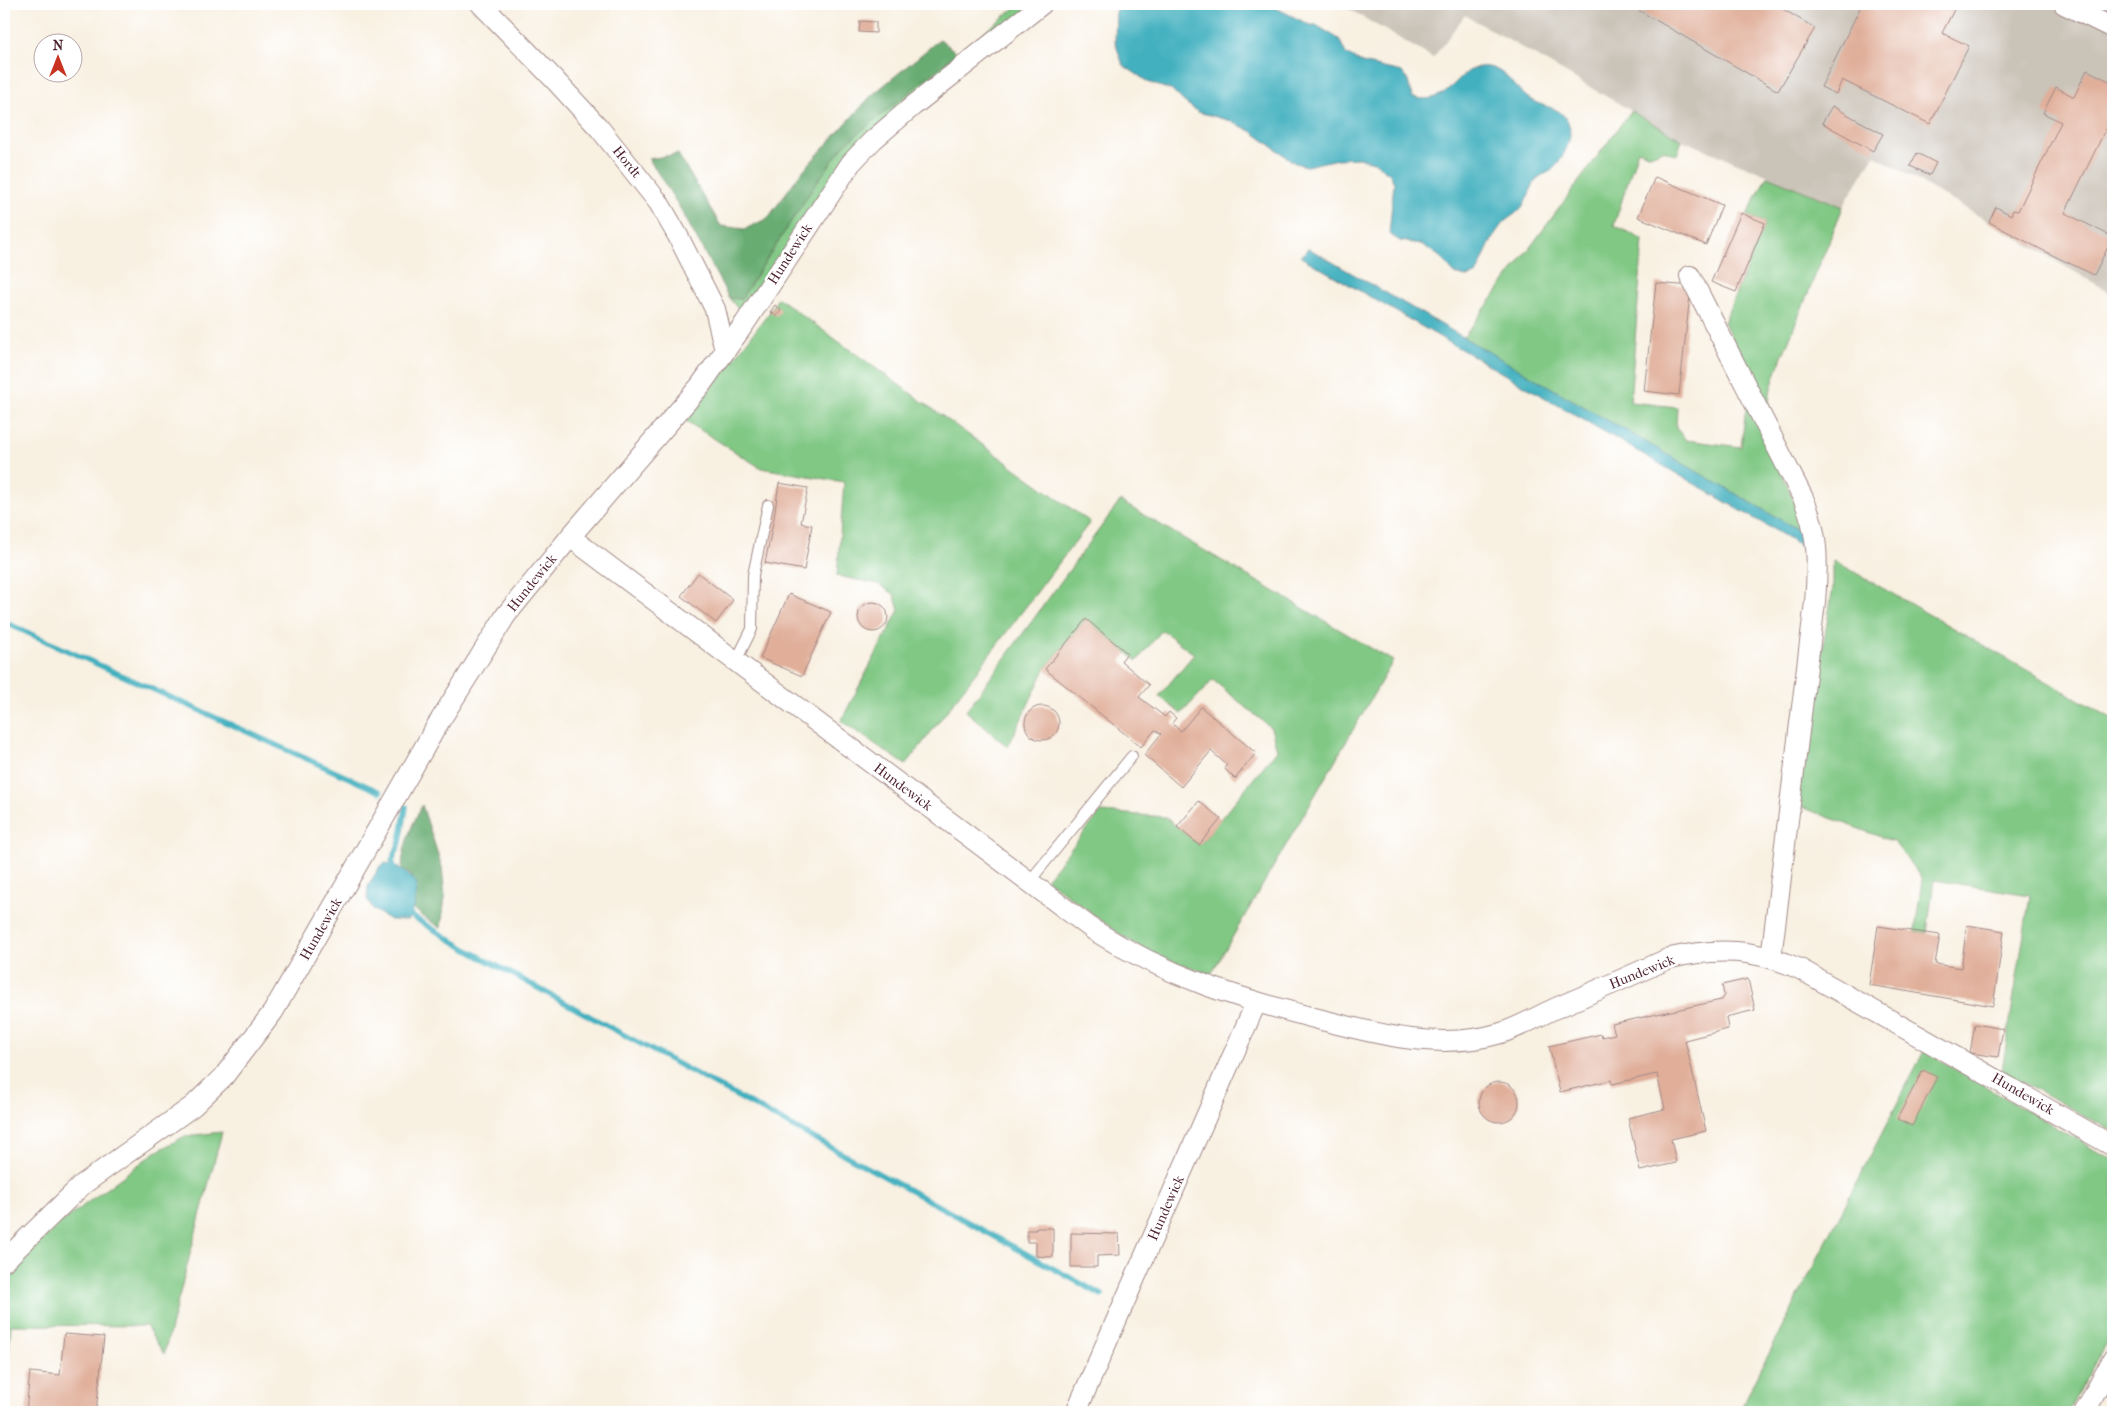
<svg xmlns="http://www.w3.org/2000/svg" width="2117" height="1416" viewBox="0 0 2117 1416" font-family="'IM FELL French Canon',serif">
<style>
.industrial{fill:#cac3b8}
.green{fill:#80c884;stroke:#657458}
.forest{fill:#68ac72;stroke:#59664e}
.water{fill:#42b0bf;stroke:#466875}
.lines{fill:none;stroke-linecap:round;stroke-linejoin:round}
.stream{stroke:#42b0bf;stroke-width:5.5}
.building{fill:#e0ae99}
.lane-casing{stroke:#a18886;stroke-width:12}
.street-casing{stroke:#a18886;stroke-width:22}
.lane{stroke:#fff;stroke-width:10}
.street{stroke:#fff;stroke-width:20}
.labels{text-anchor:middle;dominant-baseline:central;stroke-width:5;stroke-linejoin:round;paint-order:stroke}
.street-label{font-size:14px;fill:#4a1f2b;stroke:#fff}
</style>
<rect width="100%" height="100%" fill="#fff"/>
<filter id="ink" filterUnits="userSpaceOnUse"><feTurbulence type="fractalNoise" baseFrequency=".02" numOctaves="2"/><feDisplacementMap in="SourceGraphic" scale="10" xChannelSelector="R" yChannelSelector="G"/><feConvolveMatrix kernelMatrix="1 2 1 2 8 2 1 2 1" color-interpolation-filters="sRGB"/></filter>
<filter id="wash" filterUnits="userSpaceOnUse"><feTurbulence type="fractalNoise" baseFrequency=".0096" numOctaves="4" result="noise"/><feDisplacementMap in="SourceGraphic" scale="20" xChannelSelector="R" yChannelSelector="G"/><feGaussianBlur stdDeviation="1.12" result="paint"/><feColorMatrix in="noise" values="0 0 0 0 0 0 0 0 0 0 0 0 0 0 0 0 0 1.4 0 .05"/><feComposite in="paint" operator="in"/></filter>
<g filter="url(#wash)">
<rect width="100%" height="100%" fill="#f8f0e1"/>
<!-- industrial -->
<polygon class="industrial" points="1340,4 2113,4 2113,294 1874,155 1843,207 1682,140 1465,15 1433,58"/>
<!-- green -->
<g class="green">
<polygon points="1020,4 1036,4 877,129 744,316 729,298 741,299 812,189 844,145 886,109"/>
<polygon points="1631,111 1682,140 1677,155 1663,150 1650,155 1638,150 1614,225 1643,240 1630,402 1677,407 1676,428 1686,440 1741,447 1747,400 1750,400 1809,536 1463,338"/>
<polygon points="1767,176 1843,207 1778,367 1771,388 1767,415 1724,322 1765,223 1747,215"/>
<polygon points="778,298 1090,522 906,765 841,721 899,610 894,594 878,584 837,576 844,482 761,468 686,421 769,313"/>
<polygon points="1120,501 1393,661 1211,974 1154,955 1122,936 1046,879 1101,812 1165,817 1199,845 1277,750 1271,728 1213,680 1181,714 1159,696 1194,654 1162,630 1137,661 1086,619 1045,669 1008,747 966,711"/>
<polygon points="1833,560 2113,719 2113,1131 2002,1071 2030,895 1934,880 1927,933 1915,931 1922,879 1894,842 1796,805 1833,588"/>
<polygon points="1924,1051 2113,1160 2113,1330 2068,1412 1739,1412"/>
<polygon points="222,1132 164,1354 146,1326 11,1325 4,1409 4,1278 59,1224 154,1153 185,1136"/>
</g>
<!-- forest -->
<g class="forest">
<polygon points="940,39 957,53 844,145 812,189 741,299 729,298 680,208 649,159 678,154 721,226 745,229 768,218 799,175 871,96"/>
<path d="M422 805 442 867 445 897 441 928 425 918 413 908 415 904 411 875 402 869C402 846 412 825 422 805Z"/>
</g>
<!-- water -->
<g class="water">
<path d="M1119 4H1223L1241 10 1268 4 1310 25H1316L1339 39 1346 54 1362 63 1402 72 1408 81 1412 97C1452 109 1457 62 1488 67 1508 70 1517 93 1533 101 1548 109 1562 106 1569 125 1574 138 1562 161 1552 170 1549 173 1543 174 1539 177 1531 185 1529 198 1522 207 1516 215 1505 219 1500 227 1489 241 1484 259 1476 275L1466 277 1455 274 1439 256 1421 244 1400 241 1389 234 1394 183 1390 174 1374 162 1359 158 1337 159 1307 166 1295 163 1251 131 1231 121 1198 112 1183 101 1173 91 1148 82 1123 65 1115 42 1116 6Z"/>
<polygon points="1308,248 1809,536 1809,550 1301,257"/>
<polygon points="386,863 402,869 417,883 415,904 408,920 390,920 374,910 367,899 368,886 380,866"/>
</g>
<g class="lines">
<!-- stream -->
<g class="stream">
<polyline points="4,622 380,792"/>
<polyline points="394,873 392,861 400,842 406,807"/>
<polyline points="406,909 413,917 466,949 1102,1295"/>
</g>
</g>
<g id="blocks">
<!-- building -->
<g class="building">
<polygon points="902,4 917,4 917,5 903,7"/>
<polygon points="1628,4 1774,4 1815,28 1778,91"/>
<polygon points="1862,4 1957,4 1942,33 1969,46 1930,124 1842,80 1836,94 1821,87"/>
<polygon points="860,21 876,22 876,33 859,32"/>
<polygon points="2087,70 2113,83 2113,119 2111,118 2065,213 2113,237 2094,275 2046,252 1989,222 1996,207 2011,215 2013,210 2018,211 2061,122 2043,113 2056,87 2074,97"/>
<polygon points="1832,106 1883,134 1873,151 1822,123"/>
<polygon points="1917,153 1936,163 1930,175 1910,166"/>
<polygon points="1655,177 1722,205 1706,245 1638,217"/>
<polygon points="1741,213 1765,223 1736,292 1711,282"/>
<polygon points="1656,283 1691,286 1679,395 1644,391"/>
<polygon points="775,305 781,310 777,316 770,312"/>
<polygon points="779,483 808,488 801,523 812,525 804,570 765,563 774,518"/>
<polygon points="698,573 733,600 716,623 681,596"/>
<polygon points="789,594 831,612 802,676 760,658"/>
<circle cx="873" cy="617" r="15"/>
<polygon points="1086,619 1127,653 1121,661 1149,685 1139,697 1165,717 1169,712 1176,718 1172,723 1178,729 1181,731 1201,707 1256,753 1235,779 1224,768 1227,765 1211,751 1181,787 1144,755 1161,734 1155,730 1141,747 1045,669"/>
<circle cx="1042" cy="723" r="17"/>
<polygon points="1199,801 1221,819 1199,845 1177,827"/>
<polygon points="1967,925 2004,931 1993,1006 1869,985 1878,926 1940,935 1935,964 1961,968"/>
<polygon points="1748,979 1755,1010 1726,1017 1728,1029 1685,1040 1706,1131 1671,1139 1676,1163 1640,1171 1628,1118 1665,1109 1657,1074 1612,1084 1611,1080 1560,1092 1549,1046 1601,1034 1602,1037 1615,1034 1612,1024 1721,1000 1724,995 1722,985"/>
<polygon points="1975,1024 2003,1029 1998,1057 1970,1053"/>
<polygon points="1923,1070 1937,1077 1912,1126 1897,1119"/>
<circle cx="1499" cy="1102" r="20"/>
<polygon points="1036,1228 1053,1228 1053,1257 1036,1256 1036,1242 1027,1242 1027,1230 1036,1230"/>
<polygon points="1071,1233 1119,1234 1120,1255 1097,1256 1097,1267 1071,1267"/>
<polygon points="64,1334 104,1337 96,1412 26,1412 30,1372 60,1375"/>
</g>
</g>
</g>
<g filter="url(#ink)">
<use href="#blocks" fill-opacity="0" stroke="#a18886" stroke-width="1"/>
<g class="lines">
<defs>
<g id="lane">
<polyline points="736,661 752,629 753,575 768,505"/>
<polyline points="1029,882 1132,756"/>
</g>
<g id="street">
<polyline points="481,4 553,78 600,129 659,203 678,236 715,309 725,351"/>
<polyline points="2064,4 2113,28"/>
<path d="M1690 276 1803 498C1819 533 1818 564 1815 602L1771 958"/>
<path d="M570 537 1095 931C1168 977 1240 999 1322 1020 1380 1035 1442 1051 1501 1033 1520 1027 1538 1016 1556 1008 1594 992 1632 975 1670 958 1718 947 1755 949 1800 969L2113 1146"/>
<polyline points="4,1261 82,1185 193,1106 224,1076 273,1012 436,727 506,615 570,537 700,386 745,323 851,163 873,140 914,105 1042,4"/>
<polyline points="1076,1412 1256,1003"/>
<polyline points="2085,1412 2113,1359"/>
</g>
</defs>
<!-- lane casing -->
<use href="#lane" class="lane-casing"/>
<!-- street casing -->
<use href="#street" class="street-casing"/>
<!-- lane -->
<use href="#lane" class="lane"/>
<!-- street -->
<use href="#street" class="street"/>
</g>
</g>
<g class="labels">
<!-- street labels -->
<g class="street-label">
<text transform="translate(627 162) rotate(51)">Hordt</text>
<text transform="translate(790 254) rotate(-57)">Hundewick</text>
<text transform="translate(532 583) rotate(-51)">Hundewick</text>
<text transform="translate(903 787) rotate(37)">Hundewick</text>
<text transform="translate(321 929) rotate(-60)">Hundewick</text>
<text transform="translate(1642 972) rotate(-22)">Hundewick</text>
<text transform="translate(2023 1094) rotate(30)">Hundewick</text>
<text transform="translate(1166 1208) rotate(-66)">Hundewick</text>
</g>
</g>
<!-- margin -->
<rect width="2117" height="1416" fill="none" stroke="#fff" stroke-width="20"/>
<!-- north arrow -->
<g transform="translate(58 58)"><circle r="24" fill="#ffffff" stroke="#b7a5aa"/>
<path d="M0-4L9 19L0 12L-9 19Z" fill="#c8321e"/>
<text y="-8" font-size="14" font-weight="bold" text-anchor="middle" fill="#4a1f2b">N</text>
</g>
</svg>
